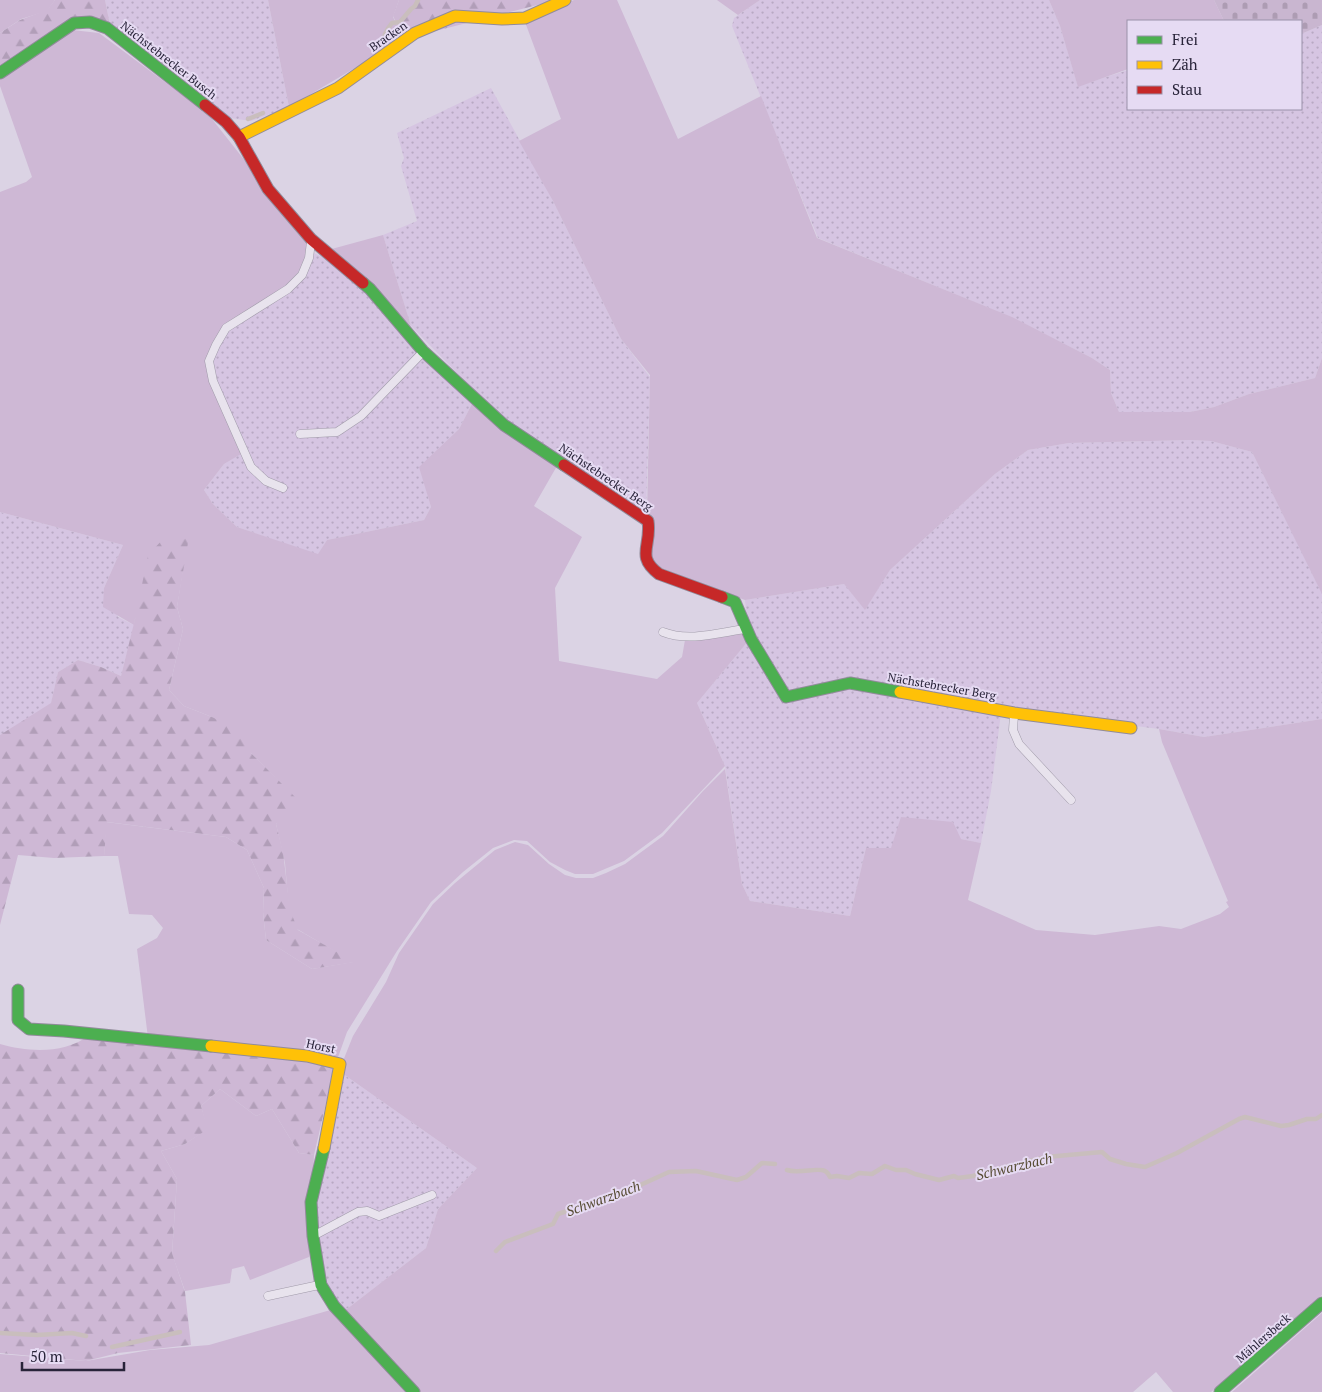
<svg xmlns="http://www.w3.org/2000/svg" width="1322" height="1392" viewBox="0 0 1322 1392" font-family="'PT Serif',serif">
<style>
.farmland{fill:url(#farmland-dots)}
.green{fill:#ceb8d5}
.forest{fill:url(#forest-firs)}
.cemetery{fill:url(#cemetery-stones)}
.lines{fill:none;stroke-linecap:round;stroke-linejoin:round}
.stream{stroke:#c9bebd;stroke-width:4.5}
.lane-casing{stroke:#a19baa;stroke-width:9}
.fast-casing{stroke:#918b9a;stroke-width:13}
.slow-casing{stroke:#918b9a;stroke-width:13}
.jam-casing{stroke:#918b9a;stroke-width:13}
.lane{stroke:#e8e3ed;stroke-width:8}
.fast{stroke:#4caf50;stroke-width:11}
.slow{stroke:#ffc107;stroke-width:11}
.jam{stroke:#c62828;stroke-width:11}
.labels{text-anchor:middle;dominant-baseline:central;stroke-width:4;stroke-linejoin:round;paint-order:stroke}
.street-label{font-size:12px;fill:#282339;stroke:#e6dbf3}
.water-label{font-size:14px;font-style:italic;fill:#574c34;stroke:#e6dbf3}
</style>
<defs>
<pattern id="farmland-dots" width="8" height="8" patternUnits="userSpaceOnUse" patternTransform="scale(1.25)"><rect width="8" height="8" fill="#d6c5e2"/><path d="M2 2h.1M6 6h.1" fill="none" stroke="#b8a9c3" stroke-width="1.8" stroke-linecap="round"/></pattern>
<pattern id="forest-firs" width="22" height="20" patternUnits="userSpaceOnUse" patternTransform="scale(1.25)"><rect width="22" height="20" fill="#ceb8d5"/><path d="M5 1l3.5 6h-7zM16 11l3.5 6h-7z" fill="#b19eb8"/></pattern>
<pattern id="cemetery-stones" width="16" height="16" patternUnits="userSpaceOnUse" patternTransform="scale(1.25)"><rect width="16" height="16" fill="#c9b6d0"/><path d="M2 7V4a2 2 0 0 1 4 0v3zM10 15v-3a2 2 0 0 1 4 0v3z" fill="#ad9cb3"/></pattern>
</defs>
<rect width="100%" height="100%" fill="#dbd3e4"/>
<!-- farmland -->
<g class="farmland">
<polygon points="105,0 268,0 289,107 251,121 230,118 110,25"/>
<polygon points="760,0 1049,0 1060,26 1078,86 1128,70 1128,109 1301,109 1301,34 1322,25 1322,358 1315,378 1249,394 1214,407 1190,412 1119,412 1111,393 1110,370 1092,358 1011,317 818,238 732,26 734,18"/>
<polygon points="491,88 551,197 621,339 650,377 646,515 505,422 411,326 383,235 417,221 401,166 404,158 397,133"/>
<polygon points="314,253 335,263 474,400 459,429 420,467 431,507 424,520 327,540 318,555 237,527 213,504 204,490 224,464 248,449 214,381 211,361 218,345 230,329 291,291 308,272"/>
<polygon points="1190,440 1211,441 1252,452 1322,593 1322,719 1204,737 1159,729 1013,710 1001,713 991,791 981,843 961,839 891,848 866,848 850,916 750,901 742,884 725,766 697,703 749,640 745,600 844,584 865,609 890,570 995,474 1028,450 1069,443"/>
<polygon points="0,512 123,545 104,588 118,617 134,625 121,676 101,667 78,660 58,672 51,704 31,718 0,735"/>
<polygon points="339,1071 477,1168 438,1209 426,1248 343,1312 323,1283 312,1188"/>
</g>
<!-- green -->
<g class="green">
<polygon points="0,0 55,0 47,11 21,19 0,33"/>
<polygon points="268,0 399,0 393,17 404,39 289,107"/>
<polygon points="574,0 617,0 678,139 761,96 817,238 1012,317 1092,358 1110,370 1111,393 1119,412 1190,412 1214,407 1249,394 1315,378 1322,358 1322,594 1252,452 1211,441 1190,440 1069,443 1028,450 995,474 890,570 865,610 844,584 745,600 653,565 647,515 650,375 621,339 553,201 519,141 561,119 525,22"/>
<polygon points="717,0 760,0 738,15"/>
<polygon points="1049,0 1214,0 1224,21 1128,21 1128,69 1078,87 1060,26"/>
<polygon points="72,30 99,33 208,114 306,238 307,250 301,269 288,284 257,305 214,343 210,383 241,454 224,464 204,490 213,504 237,527 318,554 327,540 424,520 431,507 419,467 459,429 474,400 557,466 534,506 582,537 555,588 559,661 657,679 682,657 685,640 744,632 749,640 697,703 725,766 662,833 624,861 593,874 575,874 565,870 550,862 527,841 514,840 493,848 463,872 431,902 397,951 347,1032 337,1060 148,1038 137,949 157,938 163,928 152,915 129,914 118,856 104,856 106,822 226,837 247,850 264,888 263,912 266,940 312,969 353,962 297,929 289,910 285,863 276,824 300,803 251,753 212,717 184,706 169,690 183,629 177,607 188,537 135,619 134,625 103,607 104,588 123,545 0,512 0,192 26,182 32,177 0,86 0,78"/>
<polygon points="383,235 411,326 328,250"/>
<polygon points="1322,719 1322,1295 1211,1392 1173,1392 1156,1372 1133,1392 417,1392 343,1312 426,1248 438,1209 477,1168 339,1071 353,1036 386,982 399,953 433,904 455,883 495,850 515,842 528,845 549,864 565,875 576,878 593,878 606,873 625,864 663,836 703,791 725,769 742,884 750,901 850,916 866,848 891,848 901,817 953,822 961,839 981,843 968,900 1036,930 1095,935 1159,926 1181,929 1220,914 1229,907 1226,902 1228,901 1162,742 1159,729 1204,737"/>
<polygon points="220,1089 256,1116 272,1109 299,1153 314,1155 309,1257 250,1280 244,1266 232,1269 230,1283 185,1291 172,1254 177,1179 161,1151 185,1144 207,1129 201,1106"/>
<polygon points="334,1309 409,1392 0,1392 0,1354 86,1361 150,1350 209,1345"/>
<polygon points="1322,1313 1322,1392 1232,1392"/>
</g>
<!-- forest -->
<g class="forest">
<polygon points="55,0 105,0 110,25 93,18 0,68 0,33 20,20 47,10"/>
<polygon points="399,0 557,0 404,39 393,16"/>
<polygon points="166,536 189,537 177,607 183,629 169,690 184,706 212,717 248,736 251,753 301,803 291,815 276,824 283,852 290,910 298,930 355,962 312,969 266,940 263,912 264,888 247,850 226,837 107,822 104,856 54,858 18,855 0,925 0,735 51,703 58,672 78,660 101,667 121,676 135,619 148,555"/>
<path d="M88 1036 335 1064 314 1155 299 1153 272 1109 256 1116 220 1089 201 1106 208 1129 185 1144 161 1151 177 1179 172 1253 185 1292 191 1345 118 1353 86 1361 0 1353V1044C28 1052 64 1054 88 1036Z"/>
</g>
<!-- cemetery -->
<polygon class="cemetery" points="1214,0 1322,0 1322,25 1301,34 1301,21 1224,21"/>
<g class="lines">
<!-- stream -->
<g class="stream">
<path d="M383 47C382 38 387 29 392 23L400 22 411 9 415 6 418 0"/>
<polyline points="248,119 263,113"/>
<path d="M787 1170C799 1174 818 1167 825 1171 827 1172 829 1175 830 1177L837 1176 849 1178 859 1173 872 1174 885 1166 896 1170H906L915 1174 939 1180 954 1176 958 1178 973 1176 989 1171 1046 1157 1102 1152 1110 1159 1126 1164 1145 1167 1177 1153 1239 1119 1245 1117 1281 1126 1289 1125 1307 1119H1316L1322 1115"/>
<polyline points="496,1251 505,1242 553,1224 558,1214 582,1206 609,1195 625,1192 669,1172 696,1171 737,1180 746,1177 762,1163 775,1164"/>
<polyline points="0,1333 37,1335 72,1333 86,1336"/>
<polyline points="112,1347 180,1332"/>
</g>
<defs>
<g id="lane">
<polyline points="300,434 337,432 361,416 422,353"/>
<polyline points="283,488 266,481 251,467 213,381 209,361 216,345 226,328 288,289 302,275 309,258 311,242"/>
<path d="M663 632C688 642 718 633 745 629"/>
<polyline points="1014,715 1013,730 1019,744 1071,800"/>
<polyline points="315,1235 358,1212 367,1211 379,1216 432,1195"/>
<polyline points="268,1296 319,1285"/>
</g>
<g id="fast">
<polyline points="0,73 74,23 90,22 107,28 205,105"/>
<polyline points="363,283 370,289 423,351 504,425 564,465"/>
<polyline points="722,597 735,602 751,639 786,697 850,683 900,692"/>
<polyline points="18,990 18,1020 29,1029 64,1031 211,1046"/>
<polyline points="324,1148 311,1202 313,1236 321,1285 334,1306 414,1392"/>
<polyline points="1220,1392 1322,1303"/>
</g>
<g id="slow">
<polyline points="239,137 338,88 415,33 455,16 502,19 525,18 565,0"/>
<polyline points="900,692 1014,713 1131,728"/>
<polyline points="211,1046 307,1056 340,1064 324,1148"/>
</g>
<g id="jam">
<polyline points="205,105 226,122 239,137 268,189 311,239 363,283"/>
<path d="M564 465 648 521C652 546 635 556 659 574L722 597"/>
</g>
</defs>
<!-- lane casing -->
<use href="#lane" class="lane-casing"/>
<!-- fast casing -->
<use href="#fast" class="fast-casing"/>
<!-- slow casing -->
<use href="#slow" class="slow-casing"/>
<!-- jam casing -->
<use href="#jam" class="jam-casing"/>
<!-- lane -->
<use href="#lane" class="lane"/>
<!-- fast -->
<use href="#fast" class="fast"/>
<!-- slow -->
<use href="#slow" class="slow"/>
<!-- jam -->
<use href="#jam" class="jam"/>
</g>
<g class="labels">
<!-- street labels -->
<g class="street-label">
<text transform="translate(388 36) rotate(-35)">Bracken</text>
<text transform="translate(169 60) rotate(38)">Nächstebrecker Busch</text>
<text transform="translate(606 477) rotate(34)">Nächstebrecker Berg</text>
<text transform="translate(942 686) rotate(10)">Nächstebrecker Berg</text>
<text transform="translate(321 1046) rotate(12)">Horst</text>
<text transform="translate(1263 1338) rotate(-41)">Mählersbeck</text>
</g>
<!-- water labels -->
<g class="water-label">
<text transform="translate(1014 1166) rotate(-13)">Schwarzbach</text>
<text transform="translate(603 1198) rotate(-20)">Schwarzbach</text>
</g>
</g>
<!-- legend -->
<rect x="1127" y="20" width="175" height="90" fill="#e6dbf3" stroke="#9a91a9"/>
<rect x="1137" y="36" width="25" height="8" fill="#4caf50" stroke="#9a91a9"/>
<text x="1172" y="45" font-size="15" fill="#282339">Frei</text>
<rect x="1137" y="61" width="25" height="8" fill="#ffc107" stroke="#9a91a9"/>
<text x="1172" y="70" font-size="15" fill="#282339">Zäh</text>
<rect x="1137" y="86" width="25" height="8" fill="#c62828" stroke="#9a91a9"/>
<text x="1172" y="95" font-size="15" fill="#282339">Stau</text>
<!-- scale -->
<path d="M22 1362v8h102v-8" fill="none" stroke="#282339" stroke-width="2.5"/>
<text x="30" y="1362" font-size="15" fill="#282339" stroke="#e6dbf3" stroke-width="4" paint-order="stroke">50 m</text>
</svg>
